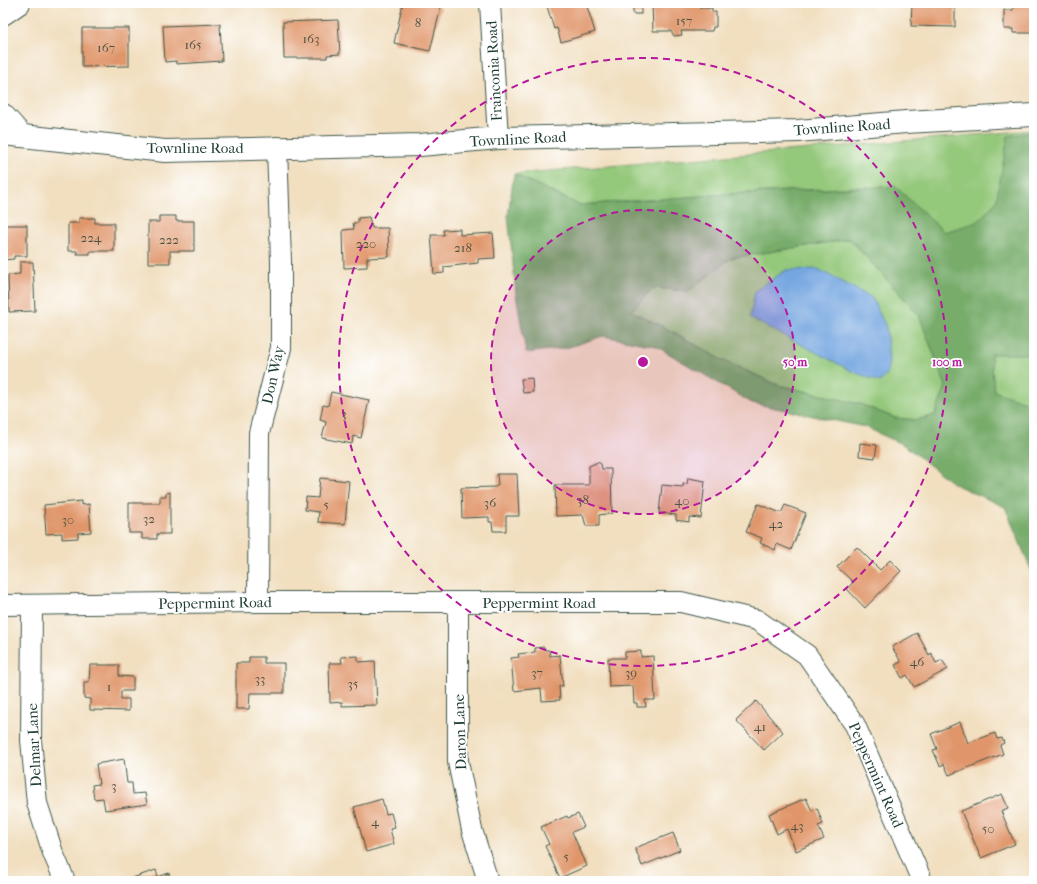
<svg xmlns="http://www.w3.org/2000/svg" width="1037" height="884" viewBox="0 0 1037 884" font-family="'IM FELL French Canon',serif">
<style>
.green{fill:#94c87a;stroke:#5a8257}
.forest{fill:#77ac6a;stroke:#4b744f;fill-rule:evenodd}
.water{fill:#74a6e0;stroke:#4a728a}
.building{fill:#e0966b}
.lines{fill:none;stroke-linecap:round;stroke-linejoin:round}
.street-casing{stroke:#3e5549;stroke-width:22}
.secondary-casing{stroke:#3e5549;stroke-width:24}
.street{stroke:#fff;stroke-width:20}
.secondary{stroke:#fff;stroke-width:22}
.ring{fill:none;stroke:#b5179e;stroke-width:2;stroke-dasharray:7 5}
.labels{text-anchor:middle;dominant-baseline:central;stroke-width:3.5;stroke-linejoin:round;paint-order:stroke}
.number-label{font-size:13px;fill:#4f5342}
.street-label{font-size:15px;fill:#1f3d34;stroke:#fff}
.centre{fill:#b5179e;stroke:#fff;stroke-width:2}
.ring-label{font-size:12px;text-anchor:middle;font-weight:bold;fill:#b5179e;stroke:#fff;stroke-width:3.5;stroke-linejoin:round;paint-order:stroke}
</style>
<rect width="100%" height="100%" fill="#fff"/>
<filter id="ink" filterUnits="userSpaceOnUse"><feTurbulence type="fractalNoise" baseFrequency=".025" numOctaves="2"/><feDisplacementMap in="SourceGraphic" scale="8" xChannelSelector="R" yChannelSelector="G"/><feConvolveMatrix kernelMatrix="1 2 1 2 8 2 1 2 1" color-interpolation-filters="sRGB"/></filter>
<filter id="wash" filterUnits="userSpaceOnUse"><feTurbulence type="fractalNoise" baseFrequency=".012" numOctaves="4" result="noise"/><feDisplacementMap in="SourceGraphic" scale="16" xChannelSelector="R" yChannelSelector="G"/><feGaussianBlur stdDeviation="0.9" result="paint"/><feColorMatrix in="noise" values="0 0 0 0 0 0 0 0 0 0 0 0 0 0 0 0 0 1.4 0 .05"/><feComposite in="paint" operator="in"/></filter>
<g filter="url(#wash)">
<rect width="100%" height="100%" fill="#f1dfc0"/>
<!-- green -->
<g class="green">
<polygon points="1034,130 1034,556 883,192 858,187 728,194 579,205 514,174"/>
<polygon points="850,239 919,315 946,386 935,415 917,420 895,418 860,404 778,385 722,360 675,333 631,311 653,288 688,291 731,258"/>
</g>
<!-- forest -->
<path class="forest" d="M1034 132V354H991L994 391 1034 405V577L1005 507 954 484 904 445 865 427 752 403 656 346 603 336 566 348 526 353 516 294 508 215 514 174 579 205 728 194 895 186 944 232 977 222 996 202 1008 136ZM850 239 919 315 946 386 935 415 917 420 895 418 860 404 778 385 722 360 675 333 631 311 653 288 688 291 731 258Z"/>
<!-- water -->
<polygon class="water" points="818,269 872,298 886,327 889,361 887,374 880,382 854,372 750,318 755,291 786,270"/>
<g id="blocks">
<!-- building -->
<g class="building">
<polygon points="403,3 439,3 438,7 441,7 430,51 394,43"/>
<polygon points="546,3 586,3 595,32 561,42 557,28 554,29"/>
<rect x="633" y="3" width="8" height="11"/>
<polygon points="652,3 691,3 691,5 700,4 700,8 712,8 712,12 716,12 716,27 713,27 712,31 681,31 682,35 674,36 671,31 653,31"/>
<polygon points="912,3 955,3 955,27 911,26"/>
<polygon points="1034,3 1034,33 1013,33 1013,29 1004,29 1004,10 1013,10 1013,4"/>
<polygon points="338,20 340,54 327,55 327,58 284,58 283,22"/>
<polygon points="220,24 222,61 176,64 176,61 165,62 163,26"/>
<polygon points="82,28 129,28 129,66 82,67"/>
<polygon points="159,216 176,216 176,221 194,221 194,251 170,251 170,263 148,263 148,222 159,222"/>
<polygon points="369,217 372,228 388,228 389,257 367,258 367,267 344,268 343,230 354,229 353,223 358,223 358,218"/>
<polygon points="79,218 95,218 95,223 114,223 114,251 90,251 90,254 77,254 77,251 68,251 68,223 79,223"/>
<polygon points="3,220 5,220 5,225 27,225 27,256 14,256 14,259 3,260"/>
<polygon points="460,229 460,235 493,233 495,258 478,259 478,263 444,267 444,273 434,274 431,235 444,235 443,230"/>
<polygon points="20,262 33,262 35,311 9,312 8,275 20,274"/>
<polygon points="532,378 533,392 523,393 521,379"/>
<polygon points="331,392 369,400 361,438 353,436 352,444 322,438 326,422 320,420 323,405 328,406"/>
<polygon points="860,443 877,445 875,458 859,456"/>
<polygon points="598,462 601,464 602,469 611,469 612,513 599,515 599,526 586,526 583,515 556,516 555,485 589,485 589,466"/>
<polygon points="497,474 517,474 519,516 506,516 506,531 493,531 492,522 489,522 489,517 462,518 461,488 495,487 498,485"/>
<polygon points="320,478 349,481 345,524 318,522 319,512 305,510 306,497 318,498"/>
<polygon points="688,478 705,481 701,518 689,517 689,522 676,520 676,515 659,513 662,485 683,487 683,484 687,484"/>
<polygon points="170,492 170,534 157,534 157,539 142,539 142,533 129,533 129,503 160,503 160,496 166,496 166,493"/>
<polygon points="3,495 6,522 3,522"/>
<polygon points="81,501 81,505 89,504 91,532 78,533 78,538 62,539 62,533 46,534 44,505"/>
<polygon points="758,504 781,513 785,505 806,513 791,550 777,544 775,550 760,543 762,538 746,532"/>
<polygon points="857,547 880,570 890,560 901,571 865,608 847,589 853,582 837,567"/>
<polygon points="917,633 929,655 931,653 936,663 942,660 948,669 914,687 907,675 902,678 895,665 901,662 892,647"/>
<polygon points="544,647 545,650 549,650 550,656 560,655 563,686 559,686 560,700 542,701 541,688 514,691 511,658 519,657 518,654 535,652 535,648"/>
<polygon points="641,651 641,657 653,656 655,700 645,700 646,707 637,707 637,703 634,703 633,686 609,687 608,658 625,658 625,652"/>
<polygon points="358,656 358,662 375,661 377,705 342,706 342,702 330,703 329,663 342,663 341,657"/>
<polygon points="249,657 264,657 264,663 284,663 284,693 250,693 249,709 236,709 236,663 249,663"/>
<polygon points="90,665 119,665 119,676 133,677 133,691 121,691 121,699 129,699 129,711 90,710 90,699 84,698 84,682 89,682"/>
<polygon points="756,701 783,732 764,750 736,720"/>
<polygon points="960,722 968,743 995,733 997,739 1002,738 1004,743 1000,745 1003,754 949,775 944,764 940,766 933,750 937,749 931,734"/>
<polygon points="124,759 127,783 132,783 133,794 145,793 147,804 105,810 103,798 94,799 92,785 99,784 96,764"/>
<polygon points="1002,794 1008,808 1001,811 1015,844 981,858 961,811"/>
<polygon points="806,798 812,811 817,808 823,824 818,826 824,839 796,851 787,829 777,834 769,814"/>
<polygon points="382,799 386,814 391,813 395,827 390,829 394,844 366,852 354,807"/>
<polygon points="578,814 584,827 572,832 587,866 560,878 545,846 549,844 541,827 567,816 568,818"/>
<polygon points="673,833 680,850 642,866 635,848"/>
<polygon points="156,870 158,877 169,873 171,881 130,881 129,879"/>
</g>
</g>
</g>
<g filter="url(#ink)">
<use href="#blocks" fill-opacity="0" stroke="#3e5549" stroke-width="1"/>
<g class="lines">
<defs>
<g id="street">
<polyline points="490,3 498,138"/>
<polyline points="258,602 259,433 281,348 281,261 277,147"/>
<polyline points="458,603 458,762 472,830 488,881"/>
<polyline points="3,605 258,602 681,602 757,620 807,655 855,725 922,881"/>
<polyline points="32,605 31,740 37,803 53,853 65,881"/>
</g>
<g id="secondary">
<polyline points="3,14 19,3"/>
<polyline points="3,115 22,136"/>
<polyline points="3,134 165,151 420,145 498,138 798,131 906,122 1034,115"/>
</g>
</defs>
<!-- street casing -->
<use href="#street" class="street-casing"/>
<!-- secondary casing -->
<use href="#secondary" class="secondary-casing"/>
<!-- street -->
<use href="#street" class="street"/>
<!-- secondary -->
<use href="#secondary" class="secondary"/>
</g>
</g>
<!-- distance rings -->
<circle cx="643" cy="362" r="152" fill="#b5179e" fill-opacity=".12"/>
<g class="ring">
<circle cx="643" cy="362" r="152"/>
<circle cx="643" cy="362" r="304"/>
</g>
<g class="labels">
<!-- number labels -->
<g class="number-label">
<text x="684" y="20">157</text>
<text x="418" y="22">8</text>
<text x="311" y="38">163</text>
<text x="193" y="44">165</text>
<text x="106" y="47">167</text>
<text x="91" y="237">224</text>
<text x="169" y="239">222</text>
<text x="366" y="243">220</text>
<text x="463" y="247">218</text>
<text x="344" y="413">3</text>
<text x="583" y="499">38</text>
<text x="682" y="500">40</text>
<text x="490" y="502">36</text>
<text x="326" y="504">5</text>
<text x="149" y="518">32</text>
<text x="68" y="519">30</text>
<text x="776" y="523">42</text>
<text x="917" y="661">46</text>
<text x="537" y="672">37</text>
<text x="631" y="672">39</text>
<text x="260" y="678">33</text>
<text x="353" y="683">35</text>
<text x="109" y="686">1</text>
<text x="760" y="726">41</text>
<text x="114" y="785">3</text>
<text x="375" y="821">4</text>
<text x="797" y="825">43</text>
<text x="988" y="828">50</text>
<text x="566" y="856">5</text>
</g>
<!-- street labels -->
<g class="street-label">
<text transform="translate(494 71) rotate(-93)">Franconia Road</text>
<text transform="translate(842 127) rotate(-4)">Townline Road</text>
<text transform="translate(518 139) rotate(-3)">Townline Road</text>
<text x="195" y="148">Townline Road</text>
<text transform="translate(273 375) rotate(-78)">Don Way</text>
<text transform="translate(215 603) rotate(-1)">Peppermint Road</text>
<text x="539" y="603">Peppermint Road</text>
<text transform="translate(460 732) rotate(-92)">Daron Lane</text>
<text transform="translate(34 745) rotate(-93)">Delmar Lane</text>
<text transform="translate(876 775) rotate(66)">Peppermint Road</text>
</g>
</g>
<circle cx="643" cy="362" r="6" class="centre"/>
<g class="ring-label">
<text x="795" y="366">50 m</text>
<text x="947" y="366">100 m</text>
</g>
<!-- margin -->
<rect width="1037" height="884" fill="none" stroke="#fff" stroke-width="16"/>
</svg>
